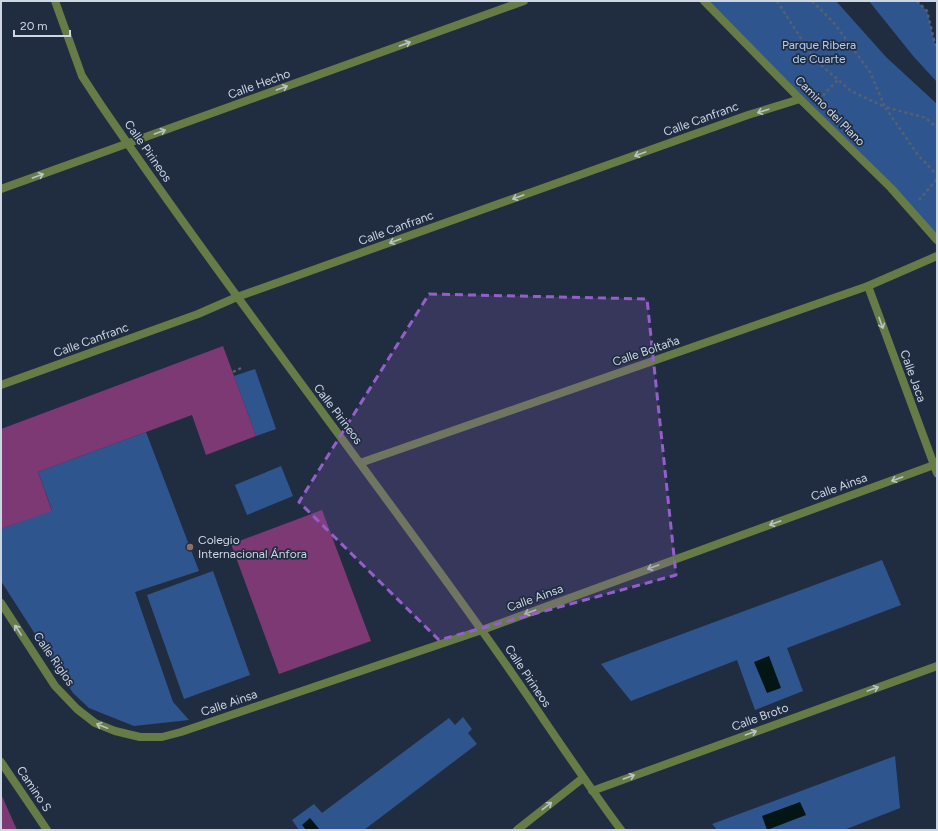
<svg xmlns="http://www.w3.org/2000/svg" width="938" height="831" viewBox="0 0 938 831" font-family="Figtree,sans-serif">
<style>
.green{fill:#2f558e}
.water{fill:#041516}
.building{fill:#7c3973}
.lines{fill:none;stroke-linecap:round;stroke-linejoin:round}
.path{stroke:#546072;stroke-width:2.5;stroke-dasharray:3 3;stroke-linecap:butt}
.street{stroke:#667b46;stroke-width:8}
.oneway{stroke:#b9c4c4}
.marked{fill:#945fca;fill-opacity:0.2;stroke:#945fca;stroke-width:3;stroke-dasharray:8 5;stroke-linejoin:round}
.education-dot{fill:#8d6e63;stroke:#202d41;stroke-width:1.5}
.labels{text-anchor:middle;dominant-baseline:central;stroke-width:3.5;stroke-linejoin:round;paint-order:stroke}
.park-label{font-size:12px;fill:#b5cef4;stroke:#202d41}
.street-label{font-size:12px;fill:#ced6e4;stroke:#202d41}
.poi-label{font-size:12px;fill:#ced6e4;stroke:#202d41;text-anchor:start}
</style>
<rect width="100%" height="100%" fill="#202d41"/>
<!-- green -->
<g class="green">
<polygon points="704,1 836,1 886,57 937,104 937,240"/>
<polygon points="869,1 917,1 927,11 935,44 937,46 937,82 914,57"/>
<polygon points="255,369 276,429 256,436 234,376"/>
<polygon points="146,432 199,571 135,592 173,702 189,720 134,726 89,708 73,693 1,581 1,529 52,510 38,472"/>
<polygon points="281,466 293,496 247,515 235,485"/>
<polygon points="882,560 901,605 787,648 803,691 755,710 737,660 631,701 601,664"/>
<polygon points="213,571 250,675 184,699 147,595"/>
<polygon points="463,717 472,729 468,733 477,744 364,830 299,830 292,820 314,804 322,813 449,718 455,725"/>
<polygon points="895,756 900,808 844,830 717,830 712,824"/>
</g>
<!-- water -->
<g class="water">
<polygon points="769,656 781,688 767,693 754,662"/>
<polygon points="800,802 806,815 767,830 762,816"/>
<polygon points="310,818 320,830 306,830 302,825"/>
</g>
<!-- building -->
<g class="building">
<polygon points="223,346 256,436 206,455 192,415 38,472 52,511 1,529 1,429"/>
<polygon points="322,510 371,641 279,674 231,544"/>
<polygon points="1,794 17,830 1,830"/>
</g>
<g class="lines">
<!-- path -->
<g class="path">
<polyline points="777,1 814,59 851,91 885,107 918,155 937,175"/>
<polyline points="812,1 834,23 870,72 885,107 926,118 937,128"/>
<polyline points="917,1 927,11 935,44 937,46"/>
<polyline points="820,101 825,93 838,80"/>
<polyline points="919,200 937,179"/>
<polyline points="233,372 241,368"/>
</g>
<!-- street -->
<g class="street">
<path d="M55 1 82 76 101 105C223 283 355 453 480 628 528 694 572 764 621 830"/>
<polyline points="704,1 800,99 891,188 937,240"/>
<polyline points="1,189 524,1"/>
<polyline points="868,286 937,473"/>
<polyline points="1,385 198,314 237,297 748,115 800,99"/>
<polyline points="360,463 868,286 937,256"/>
<polyline points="1,603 55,686 77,709 95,723 115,731 140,737 162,737 181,732 482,630 934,465"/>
<polyline points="1,762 47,830"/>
<polyline points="592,791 937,666"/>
<polyline points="517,830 583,778"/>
</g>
</g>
<!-- one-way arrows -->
<defs><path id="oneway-shaft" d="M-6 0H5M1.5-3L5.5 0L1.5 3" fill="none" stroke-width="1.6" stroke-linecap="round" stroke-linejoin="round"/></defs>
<g class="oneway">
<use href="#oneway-shaft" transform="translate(405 44) rotate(-20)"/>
<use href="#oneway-shaft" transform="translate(282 88) rotate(-20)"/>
<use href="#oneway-shaft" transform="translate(763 111) rotate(162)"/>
<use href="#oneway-shaft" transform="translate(160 132) rotate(-20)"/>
<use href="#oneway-shaft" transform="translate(640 154) rotate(160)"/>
<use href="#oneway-shaft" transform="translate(38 176) rotate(-20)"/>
<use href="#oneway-shaft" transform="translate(518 197) rotate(160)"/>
<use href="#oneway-shaft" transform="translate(395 241) rotate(160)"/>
<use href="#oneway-shaft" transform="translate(881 323) rotate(70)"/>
<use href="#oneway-shaft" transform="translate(897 479) rotate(160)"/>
<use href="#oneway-shaft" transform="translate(775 523) rotate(160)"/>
<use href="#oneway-shaft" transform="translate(653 567) rotate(160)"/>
<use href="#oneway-shaft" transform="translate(530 612) rotate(160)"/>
<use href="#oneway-shaft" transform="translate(18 630) rotate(-123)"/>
<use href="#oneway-shaft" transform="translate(873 689) rotate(-20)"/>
<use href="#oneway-shaft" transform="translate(102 726) rotate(-159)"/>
<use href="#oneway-shaft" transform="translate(751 733) rotate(-20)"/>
<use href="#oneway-shaft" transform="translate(629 777) rotate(-20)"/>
<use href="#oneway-shaft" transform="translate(547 806) rotate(-38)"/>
</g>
<!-- marked area -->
<path class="marked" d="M429 294 647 299 676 575 439 640 299 502Z"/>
<!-- markers -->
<circle class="education-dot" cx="190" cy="547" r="4"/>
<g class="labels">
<!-- park labels -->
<g class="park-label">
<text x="819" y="45">Parque Ribera<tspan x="819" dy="14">de Cuarte</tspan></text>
</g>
<!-- street labels -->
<g class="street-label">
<text transform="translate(259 84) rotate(-20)">Calle Hecho</text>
<text transform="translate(830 111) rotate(45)">Camino del Plano</text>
<text transform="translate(701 119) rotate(-20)">Calle Canfranc</text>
<text transform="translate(148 151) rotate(55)">Calle Pirineos</text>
<text transform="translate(396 228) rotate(-20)">Calle Canfranc</text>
<text transform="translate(91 340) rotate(-20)">Calle Canfranc</text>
<text transform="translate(646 351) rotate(-19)">Calle Boltaña</text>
<text transform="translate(913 376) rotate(70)">Calle Jaca</text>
<text transform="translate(338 414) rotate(53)">Calle Pirineos</text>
<text transform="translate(839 487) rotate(-20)">Calle Ainsa</text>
<text transform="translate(535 598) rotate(-20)">Calle Ainsa</text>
<text transform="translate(54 659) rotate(55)">Calle Riglos</text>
<text transform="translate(528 676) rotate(56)">Calle Pirineos</text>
<text transform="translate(229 703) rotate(-19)">Calle Ainsa</text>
<text transform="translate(760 717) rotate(-20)">Calle Broto</text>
<text transform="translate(34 789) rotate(56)">Camino S</text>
</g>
<!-- poi labels -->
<g class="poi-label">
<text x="198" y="540">Colegio<tspan x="198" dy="14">Internacional Ánfora</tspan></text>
</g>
</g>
<!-- border -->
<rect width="938" height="831" fill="none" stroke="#ced6e4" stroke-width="4"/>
<!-- scale -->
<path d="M14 30v6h56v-6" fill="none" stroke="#ced6e4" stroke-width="2"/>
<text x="20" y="30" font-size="12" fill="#ced6e4" stroke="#202d41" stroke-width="3" paint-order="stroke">20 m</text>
</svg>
